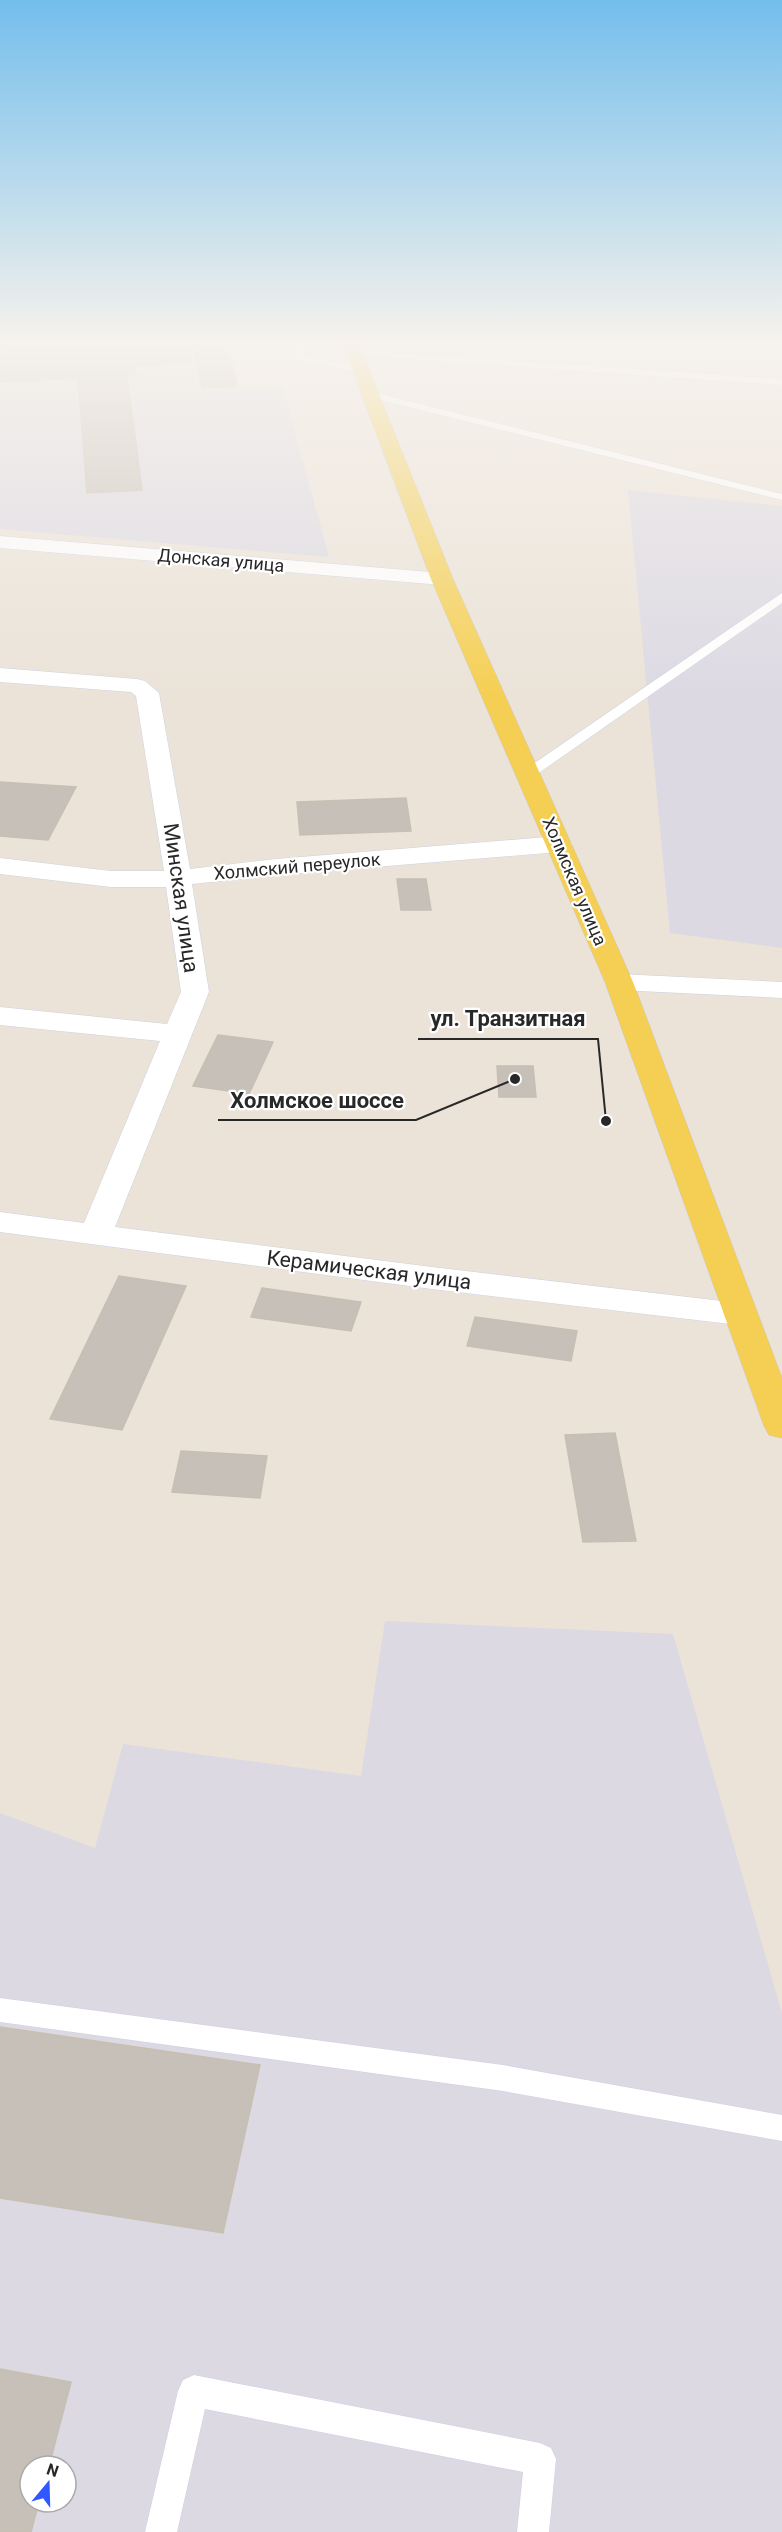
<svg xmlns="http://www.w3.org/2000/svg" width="782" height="2532" viewBox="0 0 782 2532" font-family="Roboto,sans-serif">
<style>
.industrial{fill:#dcd9e3;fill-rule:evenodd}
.building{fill:#c6c0b8;stroke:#c6bfb2;stroke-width:1.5}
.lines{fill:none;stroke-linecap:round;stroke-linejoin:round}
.lane-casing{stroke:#cdd1e2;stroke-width:1}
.street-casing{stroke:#cdd1e2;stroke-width:1}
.secondary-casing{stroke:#cdd1e2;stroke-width:1}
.primary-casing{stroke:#c7c7c7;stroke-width:1}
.lane{fill:#fff;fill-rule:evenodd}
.street{fill:#fff;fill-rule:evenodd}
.secondary{fill:#fff;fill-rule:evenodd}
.primary{fill:#f5cf53;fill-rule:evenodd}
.labels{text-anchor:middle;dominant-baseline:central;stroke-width:4.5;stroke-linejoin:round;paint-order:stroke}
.far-street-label{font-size:18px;fill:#282828;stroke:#fff}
.street-label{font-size:21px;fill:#282828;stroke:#fff}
.leader{fill:none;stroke:#282828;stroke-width:2}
.callout-dot{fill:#282828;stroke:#fff;stroke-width:2}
.callout-label{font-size:22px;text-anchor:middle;font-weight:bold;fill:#282828;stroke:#fff;stroke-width:4.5;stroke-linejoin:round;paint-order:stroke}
</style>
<rect width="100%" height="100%" fill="#ebe3d8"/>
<!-- industrial -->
<g class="industrial">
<polygon points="0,342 232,342 236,375 241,389 282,386 329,557 0,529"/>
<polygon points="628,490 782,506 782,948 670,933"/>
<path d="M385 1621 673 1634 782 2013V2532H0V1813L95 1848 123 1744 361 1776ZM30 2466H66V2502H30Z"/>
</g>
<!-- building -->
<g class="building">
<polygon points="0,342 191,342 191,363 134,366 137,375 127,375 142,490 87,493 78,378 0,382"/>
<polygon points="192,342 225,342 237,386 202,388"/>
<polygon points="0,782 76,787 48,840 0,836"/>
<polygon points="406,798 411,831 300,835 297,802"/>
<polygon points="397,879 426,879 431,910 401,910"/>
<polygon points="218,1035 273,1042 249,1094 193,1086"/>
<polygon points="497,1066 533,1066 536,1097 499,1097"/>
<polygon points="119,1276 186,1286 122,1430 50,1419"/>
<polygon points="262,1288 361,1302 351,1331 251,1317"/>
<polygon points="475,1317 577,1331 571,1361 467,1346"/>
<polygon points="615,1433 636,1541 583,1542 565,1435"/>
<polygon points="181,1451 267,1456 260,1498 172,1492"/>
<polygon points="0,2027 260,2065 223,2233 0,2198"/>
<polygon points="0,2369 71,2382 49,2466 30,2466 30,2502 39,2502 31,2532 0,2532"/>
</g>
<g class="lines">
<defs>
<g id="lane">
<polygon points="291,342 301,342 307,357 361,366 366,369 361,372 299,361"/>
<polygon points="355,350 782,379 782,385 351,355 350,353"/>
<polygon points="372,392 782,494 782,500 368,397 367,395"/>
<polygon points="782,593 782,603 533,777 523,777 521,774 523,771"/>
<polygon points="0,1998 503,2065 782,2115 782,2141 503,2091 0,2022"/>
<polygon points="194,2375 540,2443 551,2448 556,2459 549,2532 517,2532 523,2472 205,2409 177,2532 145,2532 178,2391 183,2380"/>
</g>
<g id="street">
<polygon points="0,536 442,573 449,575 453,579 449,583 442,585 0,548"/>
<polygon points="0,668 137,679 145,681 159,693 190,869 276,859 559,836 568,839 572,844 568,849 559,852 276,875 192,884 209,992 115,1227 432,1267 739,1303 751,1306 756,1314 751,1322 739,1325 432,1289 0,1232 0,1212 84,1223 160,1041 0,1025 0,1007 167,1024 181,992 166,887 111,887 0,874 0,858 111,871 164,871 136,696 131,692 0,682"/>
</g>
<polygon id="secondary" points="619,974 782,982 782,998 619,990 609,988 605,982 609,976"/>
<polygon id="primary" points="342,342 358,342 453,579 633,982 782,1378 782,1438 769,1435 764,1426 605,982 431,579"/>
</defs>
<!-- lane casing -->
<use href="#lane" class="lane-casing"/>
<!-- street casing -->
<use href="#street" class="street-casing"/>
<!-- secondary casing -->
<use href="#secondary" class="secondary-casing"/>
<!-- primary casing -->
<use href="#primary" class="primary-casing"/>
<!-- lane -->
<use href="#lane" class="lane"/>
<!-- street -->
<use href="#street" class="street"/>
<!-- secondary -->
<use href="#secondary" class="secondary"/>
<!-- primary -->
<use href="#primary" class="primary"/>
</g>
<!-- sky -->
<linearGradient id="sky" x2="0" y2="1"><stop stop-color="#74beec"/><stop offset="0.49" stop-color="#f6f2ed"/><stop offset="1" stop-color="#f6f2ed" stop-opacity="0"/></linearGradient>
<rect width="782" height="696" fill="url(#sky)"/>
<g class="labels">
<!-- far-street labels -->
<g class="far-street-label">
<text transform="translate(221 560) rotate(5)">Донская улица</text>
<text transform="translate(297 866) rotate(-5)">Холмский переулок</text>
<text transform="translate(575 881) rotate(67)">Холмская улица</text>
</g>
<!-- street labels -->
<g class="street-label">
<text transform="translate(181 898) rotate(82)">Минская улица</text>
<text transform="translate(369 1270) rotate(7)">Керамическая улица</text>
</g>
</g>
<!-- callouts -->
<path class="leader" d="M606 1121L598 1039H418M515 1079L416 1120H218"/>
<g class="callout-dot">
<circle cx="606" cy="1121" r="6"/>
<circle cx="515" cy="1079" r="6"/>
</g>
<g class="callout-label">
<text x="508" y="1026">ул. Транзитная</text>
<text x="317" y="1108">Холмское шоссе</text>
</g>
<!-- north arrow -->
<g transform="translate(48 2484) rotate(19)"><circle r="28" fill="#ffffff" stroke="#a9a9a9" stroke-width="1.5"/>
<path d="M0-4.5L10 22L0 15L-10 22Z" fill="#3157ff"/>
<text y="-9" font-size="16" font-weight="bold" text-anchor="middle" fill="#282828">N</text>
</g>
</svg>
